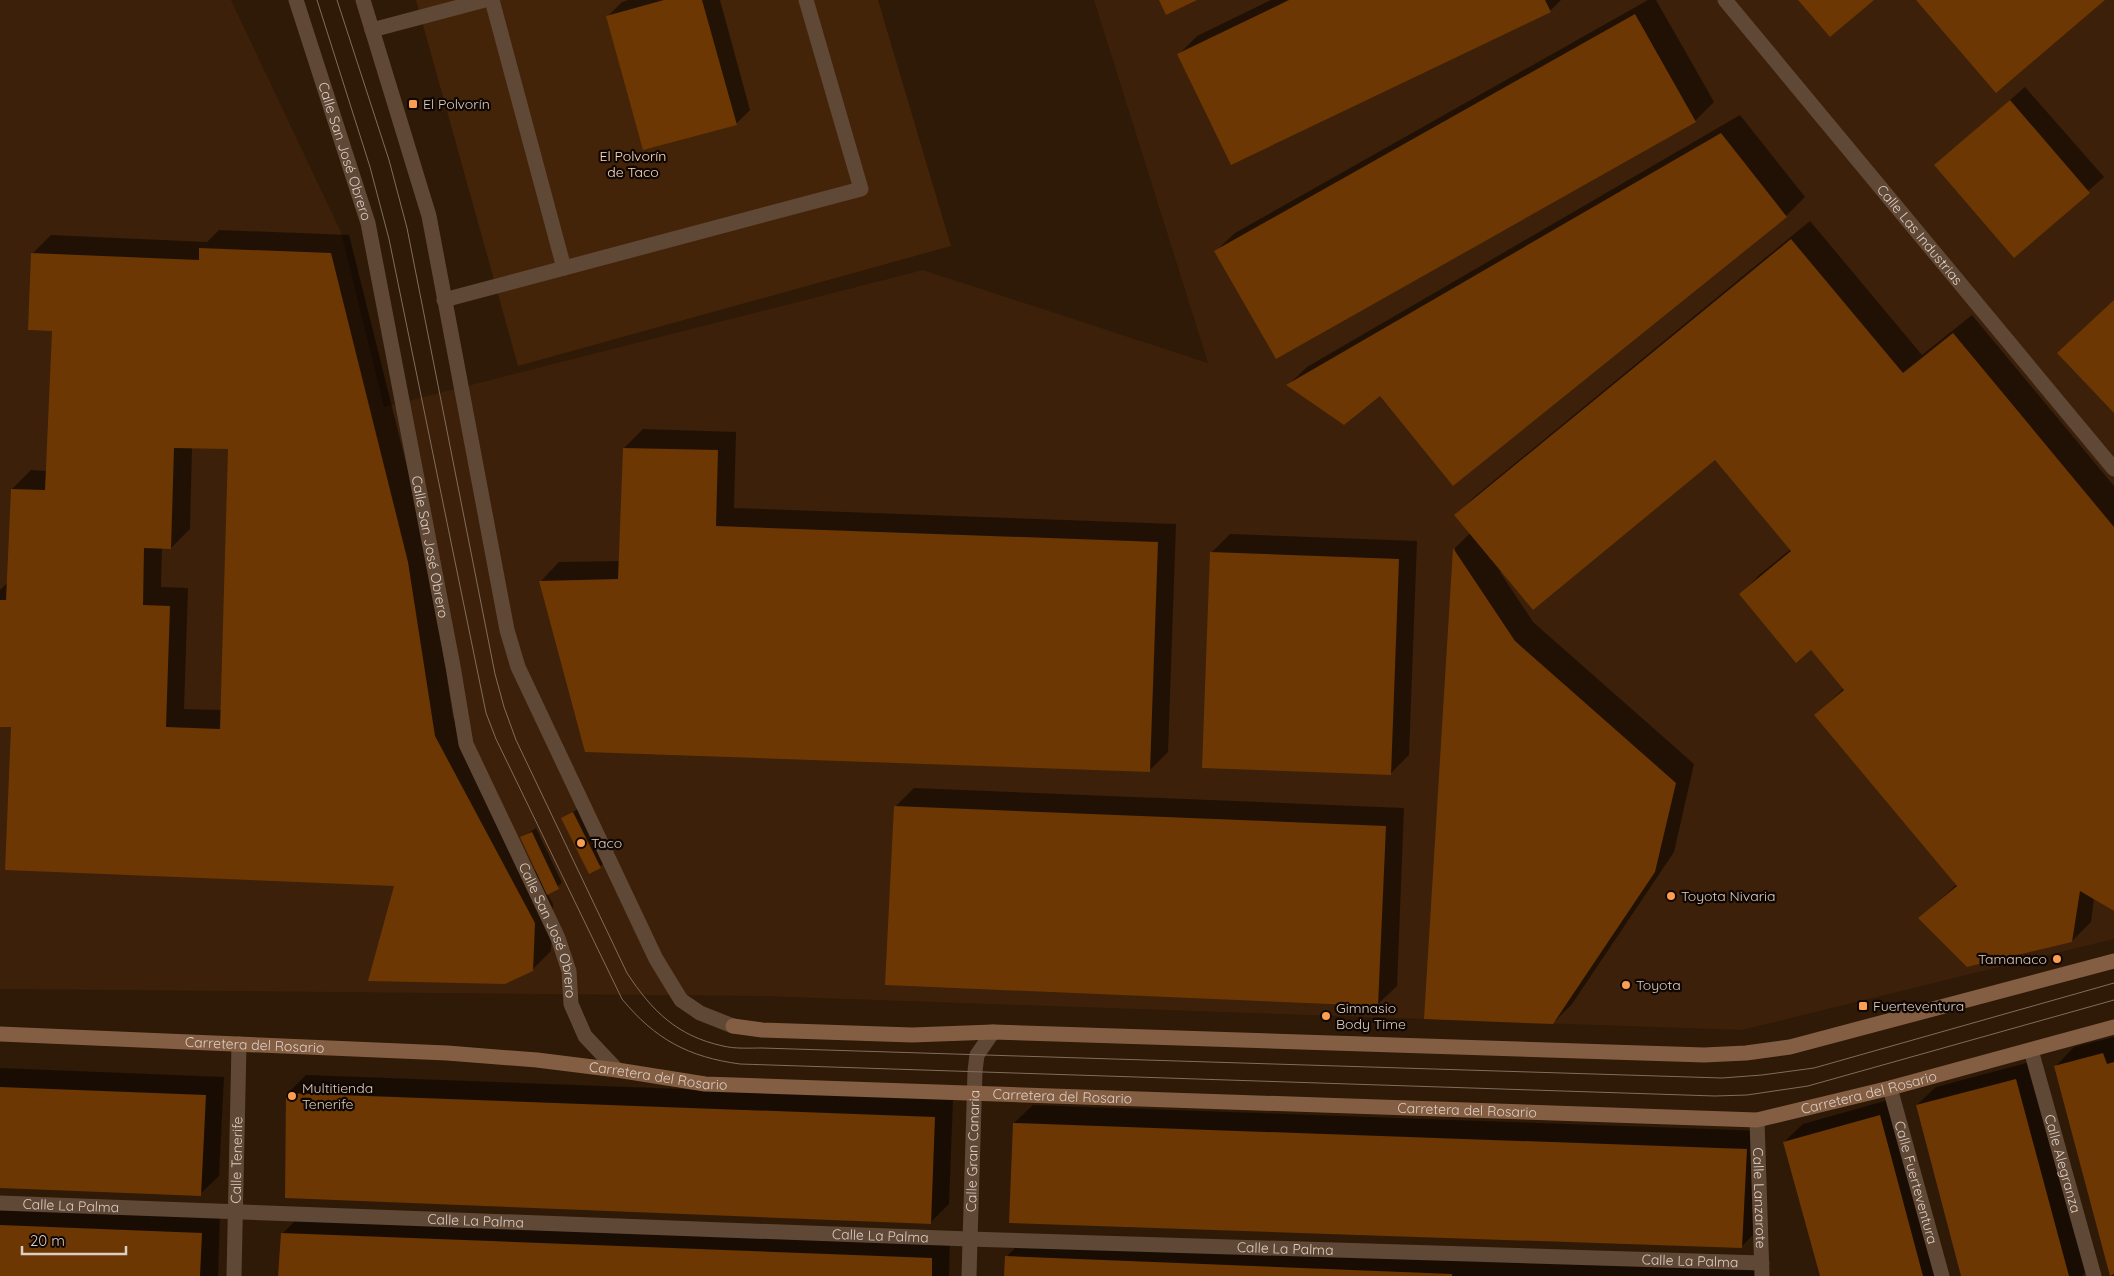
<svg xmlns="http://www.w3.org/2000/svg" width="2114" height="1276" viewBox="0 0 2114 1276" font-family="Quicksand,sans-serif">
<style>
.built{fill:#3c2009}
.green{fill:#432408}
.shadow{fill:#0007;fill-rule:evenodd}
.building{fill:#6c3702;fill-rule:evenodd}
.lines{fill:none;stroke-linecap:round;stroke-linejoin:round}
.street{stroke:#604837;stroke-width:15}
.secondary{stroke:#845e42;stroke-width:15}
.tram{stroke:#806d5e;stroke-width:1}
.poi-dot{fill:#fc9e52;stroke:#100702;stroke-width:2}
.labels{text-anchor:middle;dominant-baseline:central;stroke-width:4.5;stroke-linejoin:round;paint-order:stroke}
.poi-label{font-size:14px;fill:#ddcec3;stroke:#100702;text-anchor:start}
.street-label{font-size:14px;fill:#ddcec3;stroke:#100702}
.park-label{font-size:14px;fill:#fbd9c1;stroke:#100702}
</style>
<rect width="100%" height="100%" fill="#2f1907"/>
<!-- built -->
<polygon class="built" points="0,0 231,0 341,232 384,407 923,270 1208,363 1094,0 2114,0 2114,939 1742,1030 761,996 0,989"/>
<!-- green -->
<polygon class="green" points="416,0 878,0 951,246 518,366"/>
<!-- shadow -->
<g class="shadow">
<polygon points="628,0 720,0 750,110 736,124 608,16 622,2"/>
<polygon points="1271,0 1561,0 1550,11 1179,54 1197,36"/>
<polygon points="1648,0 1656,0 1714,102 1695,121 1276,357 1216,251 1235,233"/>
<polygon points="2025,87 2104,177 2014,256 1936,165"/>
<polygon points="1740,115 1805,197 1786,216 1453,484 1381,394 1288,385 1307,367"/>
<polygon points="1810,221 1922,355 1972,315 2114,486 2114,909 2094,898 2091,922 2072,941 1920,918 1957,884 1816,715 1844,688 1811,648 1741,594 1759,575 1791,549 1715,458 1500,572 1533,622 1694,764 1674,852 1572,1004 1553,1023 1426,1018 1455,548 1470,533 1456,515 1474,497"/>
<path d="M219 230 349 235 426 543 453 717 535 871 537 870 522 838 536 828 562 883 547 893 553 904 551 951 532 970 396 885 13 726H0V590L8 582 12 489 31 470 47 471 53 330 32 254 51 235 207 242ZM192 447 229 448 222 710 184 709 188 588 161 587 162 547 171 548 190 529Z"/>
<polygon points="643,429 736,432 734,508 1176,524 1168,752 1149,771 586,751 541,581 559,562 620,561 624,448"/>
<polygon points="1230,534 1417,541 1409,755 1390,774 1211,553"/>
<polygon points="914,788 1404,808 1397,986 1378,1004 895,807"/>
<polygon points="578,809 605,862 600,867 563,818"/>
<polygon points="2114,1037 2114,1273 2056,1066 2074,1047"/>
<polygon points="2034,1061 2090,1267 2082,1276 1962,1276 1917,1105 1936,1087"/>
<polygon points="0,1068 224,1077 219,1176 200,1194 0,1187"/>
<polygon points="306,1075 953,1099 949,1204 930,1223 287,1094"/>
<polygon points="1899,1097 1947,1276 1821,1276 1784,1142 1803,1124"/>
<polygon points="1033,1105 1765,1131 1760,1228 1742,1246 1014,1123"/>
<polygon points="0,1206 220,1215 218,1276 0,1276"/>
<polygon points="301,1215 950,1239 949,1276 280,1276 282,1234"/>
<polygon points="1025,1238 1755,1268 1755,1276 1005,1276 1006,1257"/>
</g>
<!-- building -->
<g class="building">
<polygon points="664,0 702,0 737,125 643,150 606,16"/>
<polygon points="1159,0 1197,0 1166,15"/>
<polygon points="1289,0 1545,0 1551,12 1231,165 1177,54"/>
<polygon points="1798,0 1874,0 1830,37"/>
<polygon points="1916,0 2105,0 1996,93"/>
<polygon points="1635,14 1696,122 1276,359 1214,251"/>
<polygon points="2010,100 2090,193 2014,258 1934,165"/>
<polygon points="1721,133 1787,217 1453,486 1380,396 1344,425 1286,385"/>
<polygon points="1791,239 1903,373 1953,333 2114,527 2114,911 2080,891 2072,942 1967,967 1918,918 1957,886 1814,715 1844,690 1811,650 1796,663 1739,594 1791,551 1715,460 1533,610 1454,515"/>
<path d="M199 248 331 253 408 562 435 736 535 923 533 971 505 984 368 981 394 886 5 870 11 727H0V600H6L11 489 45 490 52 331 28 330 31 253 199 260ZM174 448 228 449 220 729 166 727 170 606 143 605 144 548 171 549Z"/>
<polygon points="2114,300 2114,413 2057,353"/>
<polygon points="623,448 718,450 716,526 1158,542 1150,772 585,752 539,581 618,579"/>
<polygon points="1453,548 1515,641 1676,783 1655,872 1553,1024 1424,1019"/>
<polygon points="1210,552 1399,559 1391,775 1202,768"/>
<polygon points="894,806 1386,826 1378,1006 885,985"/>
<polygon points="573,812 601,868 589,874 561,818"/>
<polygon points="532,832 559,889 547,895 520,837"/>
<polygon points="2103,1053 2107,1064 2114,1062 2114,1274 2110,1276 2054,1066"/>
<polygon points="2016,1079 2069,1276 1961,1276 1916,1105"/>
<polygon points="0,1087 206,1095 201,1196 0,1188"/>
<polygon points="286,1093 935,1117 931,1224 285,1198"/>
<polygon points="1880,1115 1923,1276 1820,1276 1783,1142"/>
<polygon points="1013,1123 1747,1149 1742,1248 1009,1223"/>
<polygon points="0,1225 202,1233 200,1276 0,1276"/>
<polygon points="281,1233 932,1258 932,1276 278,1276"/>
<polygon points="1005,1256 1452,1274 1452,1276 1004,1276"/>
</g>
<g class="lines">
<!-- street -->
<g class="street">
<path id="s1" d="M296 0 368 223 453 666 466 744 558 938 569 971 571 1004 585 1036 617 1070"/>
<polyline points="363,0 429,216 507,630 518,667 656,959 681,1000 700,1013 733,1026"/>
<polyline points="492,0 564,268"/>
<path id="s2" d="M1725 0 2114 469"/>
<polyline points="372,30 485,0"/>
<polyline points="444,300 861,189 806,0"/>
<path id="s3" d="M2031 1050 2094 1276"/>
<path id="s4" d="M1890 1088 1942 1276"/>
<path id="s5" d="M1757 1120 1762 1276"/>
<path id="s6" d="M0 1203 969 1239 1762 1263"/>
<path id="s7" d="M234 1276 239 1044"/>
<path id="s8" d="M969 1276 975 1071 977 1055 993 1032"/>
</g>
<!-- secondary -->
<g class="secondary">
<polyline points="733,1026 762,1030 912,1035 993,1032 1704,1055 1746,1053 1790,1047 2114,961"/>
<path id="s9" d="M0 1034 447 1053 537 1060 617 1070 705 1084 1757 1120 1890 1088 2114 1027"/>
</g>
<!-- tram -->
<g class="tram">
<path d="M317 0 370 167 389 239 486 713 496 739 622 999C655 1039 688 1057 740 1064L1715 1096 1747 1095 1808 1086 2114 1000"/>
<path d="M337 0 389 160 407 228 495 674 504 707 516 740 627 973C652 1011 677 1036 723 1046 735 1049 750 1048 762 1048L1722 1078 1762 1075 1814 1068 2114 983"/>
</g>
</g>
<!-- markers -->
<g class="poi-dot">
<rect x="408" y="99" width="10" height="10" rx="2.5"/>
<circle cx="581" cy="843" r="5"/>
<circle cx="1671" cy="896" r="5"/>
<circle cx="2057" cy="959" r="5"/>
<circle cx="1626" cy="985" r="5"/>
<rect x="1858" y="1001" width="10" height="10" rx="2.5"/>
<circle cx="1326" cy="1016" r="5"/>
<circle cx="292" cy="1096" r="5"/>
</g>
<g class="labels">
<!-- poi labels -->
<g class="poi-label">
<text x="423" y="104">El Polvorín</text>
<text x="591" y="843">Taco</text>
<text x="1681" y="896">Toyota Nivaria</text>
<text x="2047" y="959" text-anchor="end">Tamanaco</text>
<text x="1636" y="985">Toyota</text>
<text x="1873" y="1006">Fuerteventura</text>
<text x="1336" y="1008">Gimnasio<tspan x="1336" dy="16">Body Time</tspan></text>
<text x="302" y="1088">Multitienda<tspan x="302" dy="16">Tenerife</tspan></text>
</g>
<!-- street labels -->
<g class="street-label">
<text stroke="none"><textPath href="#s1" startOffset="159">Calle San José Obrero</textPath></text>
<text stroke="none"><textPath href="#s2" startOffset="305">Calle Las Industrias</textPath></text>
<text stroke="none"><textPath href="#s1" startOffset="564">Calle San José Obrero</textPath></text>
<text stroke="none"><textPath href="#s1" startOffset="969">Calle San José Obrero</textPath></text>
<text stroke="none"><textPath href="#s9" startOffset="255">Carretera del Rosario</textPath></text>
<text stroke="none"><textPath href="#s9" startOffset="660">Carretera del Rosario</textPath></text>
<text stroke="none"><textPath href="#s9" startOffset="1875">Carretera del Rosario</textPath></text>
<text stroke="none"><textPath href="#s9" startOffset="1065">Carretera del Rosario</textPath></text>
<text stroke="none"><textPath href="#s9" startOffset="1470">Carretera del Rosario</textPath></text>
<text stroke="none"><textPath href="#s8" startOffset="125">Calle Gran Canaria</textPath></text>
<text stroke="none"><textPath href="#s7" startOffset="116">Calle Tenerife</textPath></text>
<text stroke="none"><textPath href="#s3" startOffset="118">Calle Alegranza</textPath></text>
<text stroke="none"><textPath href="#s4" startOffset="98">Calle Fuerteventura</textPath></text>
<text stroke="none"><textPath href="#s5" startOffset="78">Calle Lanzarote</textPath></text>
<text stroke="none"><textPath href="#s6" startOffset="71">Calle La Palma</textPath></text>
<text stroke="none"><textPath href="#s6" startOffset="476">Calle La Palma</textPath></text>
<text stroke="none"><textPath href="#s6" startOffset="881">Calle La Palma</textPath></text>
<text stroke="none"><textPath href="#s6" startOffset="1286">Calle La Palma</textPath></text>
<text stroke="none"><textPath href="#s6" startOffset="1691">Calle La Palma</textPath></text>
</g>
<!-- park labels -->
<g class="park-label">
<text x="633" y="156">El Polvorín<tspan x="633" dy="16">de Taco</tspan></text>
</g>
</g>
<!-- scale -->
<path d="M22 1246v8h104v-8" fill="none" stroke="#ddcec3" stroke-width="2.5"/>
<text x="30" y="1246" font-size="15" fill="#ddcec3" stroke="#100702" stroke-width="4" paint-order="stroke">20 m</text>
</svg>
